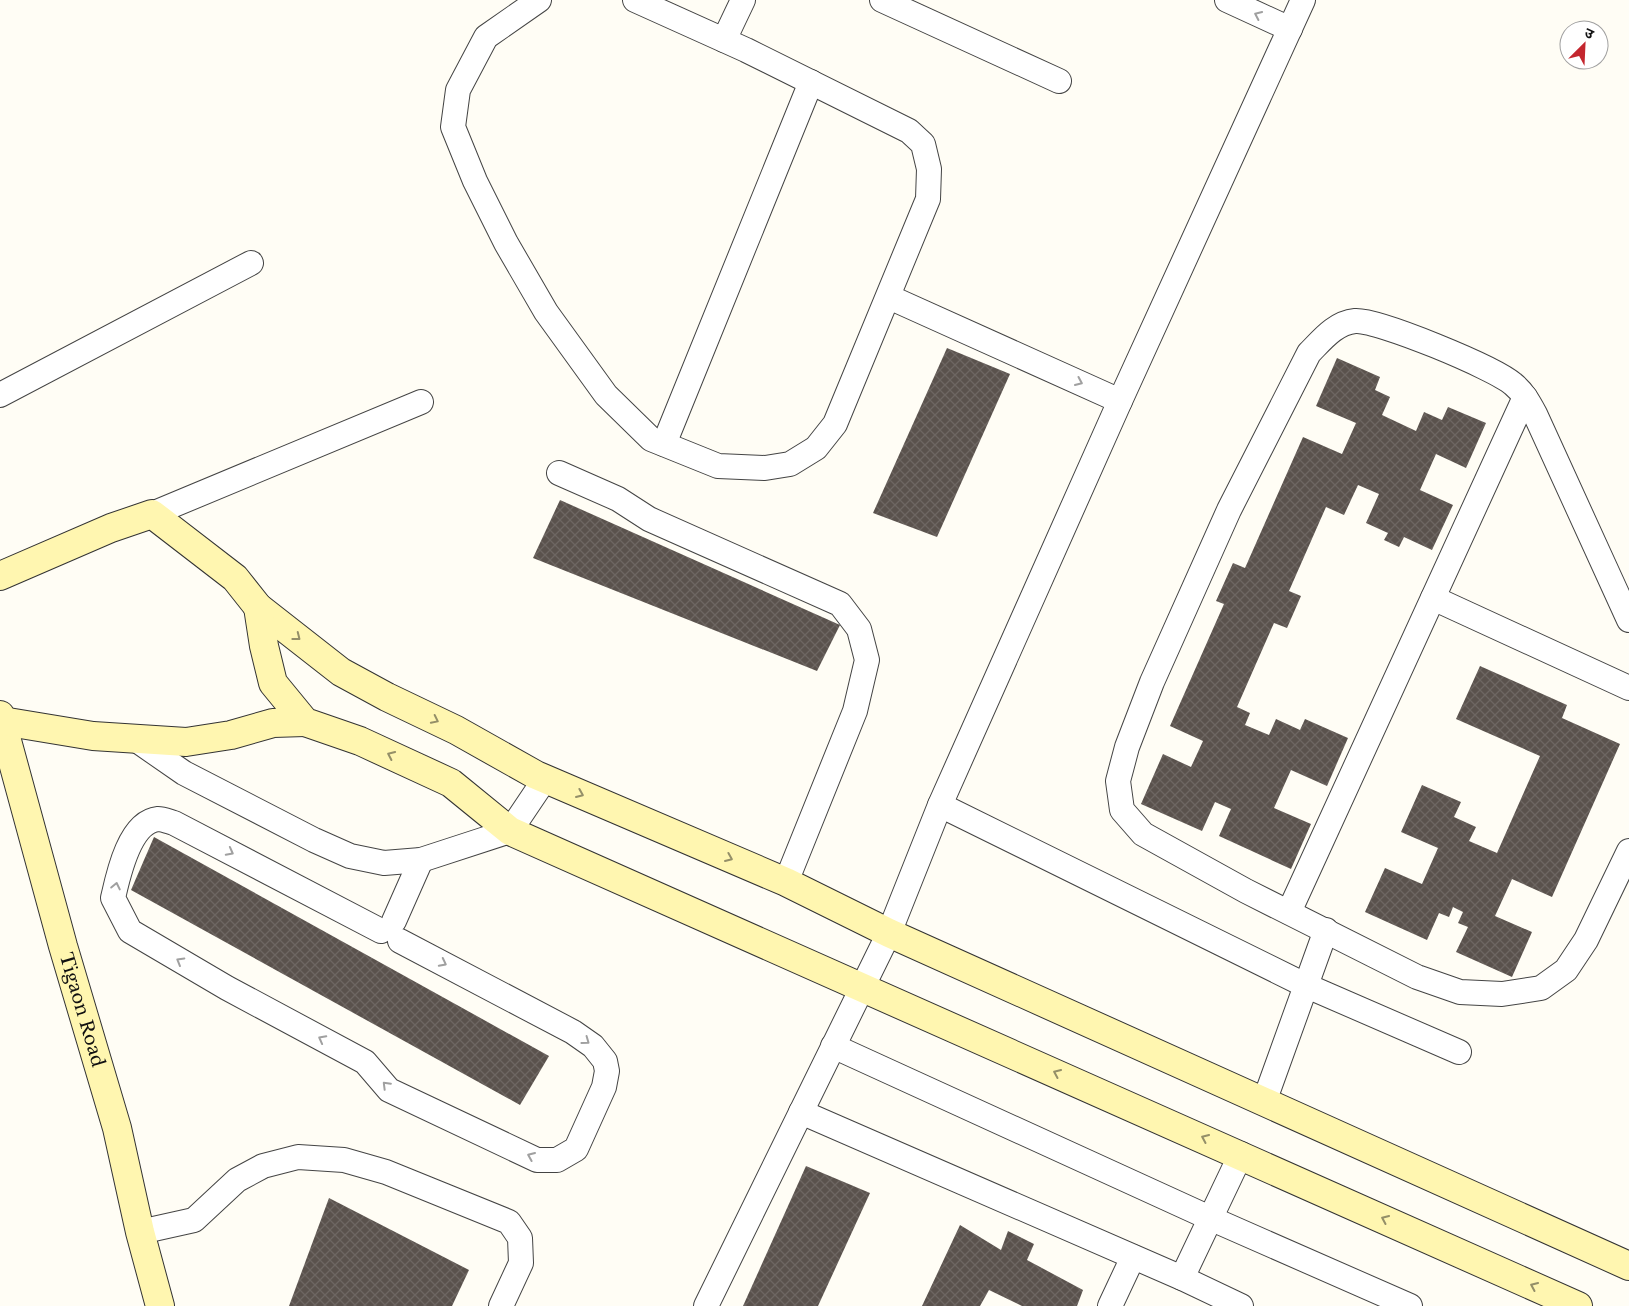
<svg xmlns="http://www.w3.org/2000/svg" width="1629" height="1306" viewBox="0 0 1629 1306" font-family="'Libre Baskerville','Noto Sans Devanagari',serif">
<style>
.building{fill:url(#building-cross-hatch)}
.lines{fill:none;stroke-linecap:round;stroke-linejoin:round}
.street-casing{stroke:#444;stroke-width:26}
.secondary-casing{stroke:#333;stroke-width:30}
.street{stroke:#fff;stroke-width:24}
.secondary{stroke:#fff6b0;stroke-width:28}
.oneway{stroke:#a0a0a0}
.oneway2{stroke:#948f68}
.labels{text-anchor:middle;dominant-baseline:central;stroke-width:5;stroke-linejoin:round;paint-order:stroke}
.street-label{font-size:18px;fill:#111;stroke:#fff}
</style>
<defs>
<pattern id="building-cross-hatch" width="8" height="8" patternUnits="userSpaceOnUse" patternTransform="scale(1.25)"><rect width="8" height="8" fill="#5a524d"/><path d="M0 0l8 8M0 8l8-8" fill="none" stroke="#6d6662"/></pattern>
</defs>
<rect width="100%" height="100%" fill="#fffdf5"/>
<!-- building -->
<g class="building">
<polygon points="947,348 1010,374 937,537 873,513"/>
<polygon points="1337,358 1380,377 1375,390 1390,397 1382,415 1416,431 1424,412 1442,420 1448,407 1486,423 1466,468 1436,454 1420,490 1453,505 1432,550 1404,537 1399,547 1384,540 1388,533 1366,523 1379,494 1358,485 1344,515 1326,507 1289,591 1301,596 1287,628 1274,623 1237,707 1250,713 1245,725 1269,735 1276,719 1300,730 1305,719 1348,738 1327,786 1291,770 1274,808 1311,824 1291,869 1219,836 1231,809 1215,802 1202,831 1141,804 1163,754 1191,767 1203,741 1170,726 1224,604 1216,601 1233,563 1245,568 1303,437 1342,454 1356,423 1316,406"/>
<polygon points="560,500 840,625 817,671 533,558"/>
<polygon points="1480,666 1567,705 1562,718 1620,744 1552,897 1512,879 1495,916 1532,932 1512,977 1456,952 1468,927 1458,923 1463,912 1453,907 1449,917 1439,913 1427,940 1365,912 1385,868 1422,884 1438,848 1401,832 1422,785 1461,802 1454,817 1476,827 1469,841 1497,853 1540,756 1456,719"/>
<polygon points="154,837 549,1056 520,1105 131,890"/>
<polygon points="806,1166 870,1193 818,1306 743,1306"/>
<polygon points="329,1198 469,1270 452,1306 289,1306"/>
<polygon points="960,1225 1001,1250 1008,1231 1034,1244 1027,1260 1083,1290 1077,1306 1022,1306 989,1290 980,1306 922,1306"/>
</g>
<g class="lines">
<defs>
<g id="street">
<polyline points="539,0 486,37 458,90 453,127 475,181 506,243 546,312 606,395 651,439 718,466 765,468 790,464 816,448 835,424 928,199 929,169 923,144 909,131 746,50 635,0"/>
<polyline points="882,0 1059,81"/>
<polyline points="1227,0 1290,29"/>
<polyline points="724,40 743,0"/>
<polyline points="889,297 1120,401"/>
<polyline points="0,395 251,263"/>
<polyline points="664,444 811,82"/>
<polyline points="559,473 618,499 649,519 840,604 859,629 867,660 855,711 786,882"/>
<polyline points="152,514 421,402"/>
<polyline points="1433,598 1629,688"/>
<path d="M1629 620 1535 414C1529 403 1523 392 1513 384 1495 368 1377 319 1355 321 1335 323 1322 340 1309 353L1229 510 1152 682 1127 747 1118 781 1122 810 1143 834 1246 891 1417 977 1460 992 1502 994 1541 988 1566 970 1586 940 1629 851"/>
<polyline points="135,739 184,773 314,840 350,856 384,863 421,860 510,831 545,779"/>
<polyline points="940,805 1307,986 1459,1052"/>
<polyline points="1289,912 1525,397"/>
<polyline points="394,921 421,860"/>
<path d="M381 931 174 823C170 822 163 819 158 819 129 822 118 876 113 898L130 931 227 988 365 1062 389 1090 537 1160H557L576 1149 604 1087 607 1071 605 1061 593 1046 573 1032 400 941"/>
<polyline points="833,1046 1212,1219 1410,1306"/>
<polyline points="1264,1102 1326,930"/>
<polyline points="801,1112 1182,1278 1241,1306"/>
<polyline points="140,1232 194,1220 237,1180 263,1166 298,1157 344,1160 386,1172 509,1222 520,1238 521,1263 501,1306"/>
<polyline points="1182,1278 1241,1154"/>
<polyline points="706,1306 889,933 940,805 1120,401 1303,0"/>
<polyline points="1110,1306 1133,1257"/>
</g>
<g id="secondary">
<polyline points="0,576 111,528 152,514 235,578 258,607 341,672 387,697 456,730 536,775 786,882 889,933 1629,1266"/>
<polyline points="258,607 264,646 273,683 305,722 360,741 451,783 510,831 1578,1306"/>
<path id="s1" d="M0 715 63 946 117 1128 140 1232 160 1306"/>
<polyline points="2,721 93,736 186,742 231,735 273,723 305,722"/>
</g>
</defs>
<!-- street casing -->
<use href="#street" class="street-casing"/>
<!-- secondary casing -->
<use href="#secondary" class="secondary-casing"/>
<!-- street -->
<use href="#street" class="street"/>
<!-- secondary -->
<use href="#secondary" class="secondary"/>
</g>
<!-- one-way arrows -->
<defs><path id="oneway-chevron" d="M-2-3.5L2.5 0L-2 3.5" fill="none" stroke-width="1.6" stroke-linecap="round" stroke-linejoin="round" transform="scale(1.25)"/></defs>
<g class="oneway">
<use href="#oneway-chevron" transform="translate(1258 15) rotate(-155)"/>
<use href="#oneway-chevron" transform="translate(1079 382) rotate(24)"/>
<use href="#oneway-chevron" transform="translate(230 852) rotate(28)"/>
<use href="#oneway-chevron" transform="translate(116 886) rotate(-78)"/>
<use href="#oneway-chevron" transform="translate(180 961) rotate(-150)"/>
<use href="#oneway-chevron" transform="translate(443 963) rotate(27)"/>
<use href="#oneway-chevron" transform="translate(322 1039) rotate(-152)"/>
<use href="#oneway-chevron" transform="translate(586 1041) rotate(36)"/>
<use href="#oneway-chevron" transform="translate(386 1085) rotate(-135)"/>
<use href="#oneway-chevron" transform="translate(531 1156) rotate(-157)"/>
</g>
<g class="oneway2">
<use href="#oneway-chevron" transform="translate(297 637) rotate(38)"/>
<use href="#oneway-chevron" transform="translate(435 720) rotate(26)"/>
<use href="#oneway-chevron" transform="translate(391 755) rotate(-155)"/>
<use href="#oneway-chevron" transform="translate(580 794) rotate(23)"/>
<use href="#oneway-chevron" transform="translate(729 858) rotate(23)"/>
<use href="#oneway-chevron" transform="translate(1057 1073) rotate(-156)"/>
<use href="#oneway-chevron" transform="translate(1205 1138) rotate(-156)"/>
<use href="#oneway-chevron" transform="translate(1385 1219) rotate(-156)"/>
<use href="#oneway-chevron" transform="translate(1534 1286) rotate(-156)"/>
</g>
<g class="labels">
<!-- street labels -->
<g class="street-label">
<text stroke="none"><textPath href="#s1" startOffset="306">Tigaon Road</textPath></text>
</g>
</g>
<!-- north arrow -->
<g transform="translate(1584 45) rotate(24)"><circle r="24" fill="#ffffff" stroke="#a0a0a0"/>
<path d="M0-4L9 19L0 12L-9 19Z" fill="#c4262e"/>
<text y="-8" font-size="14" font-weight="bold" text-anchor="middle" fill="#111111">उ</text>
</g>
</svg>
